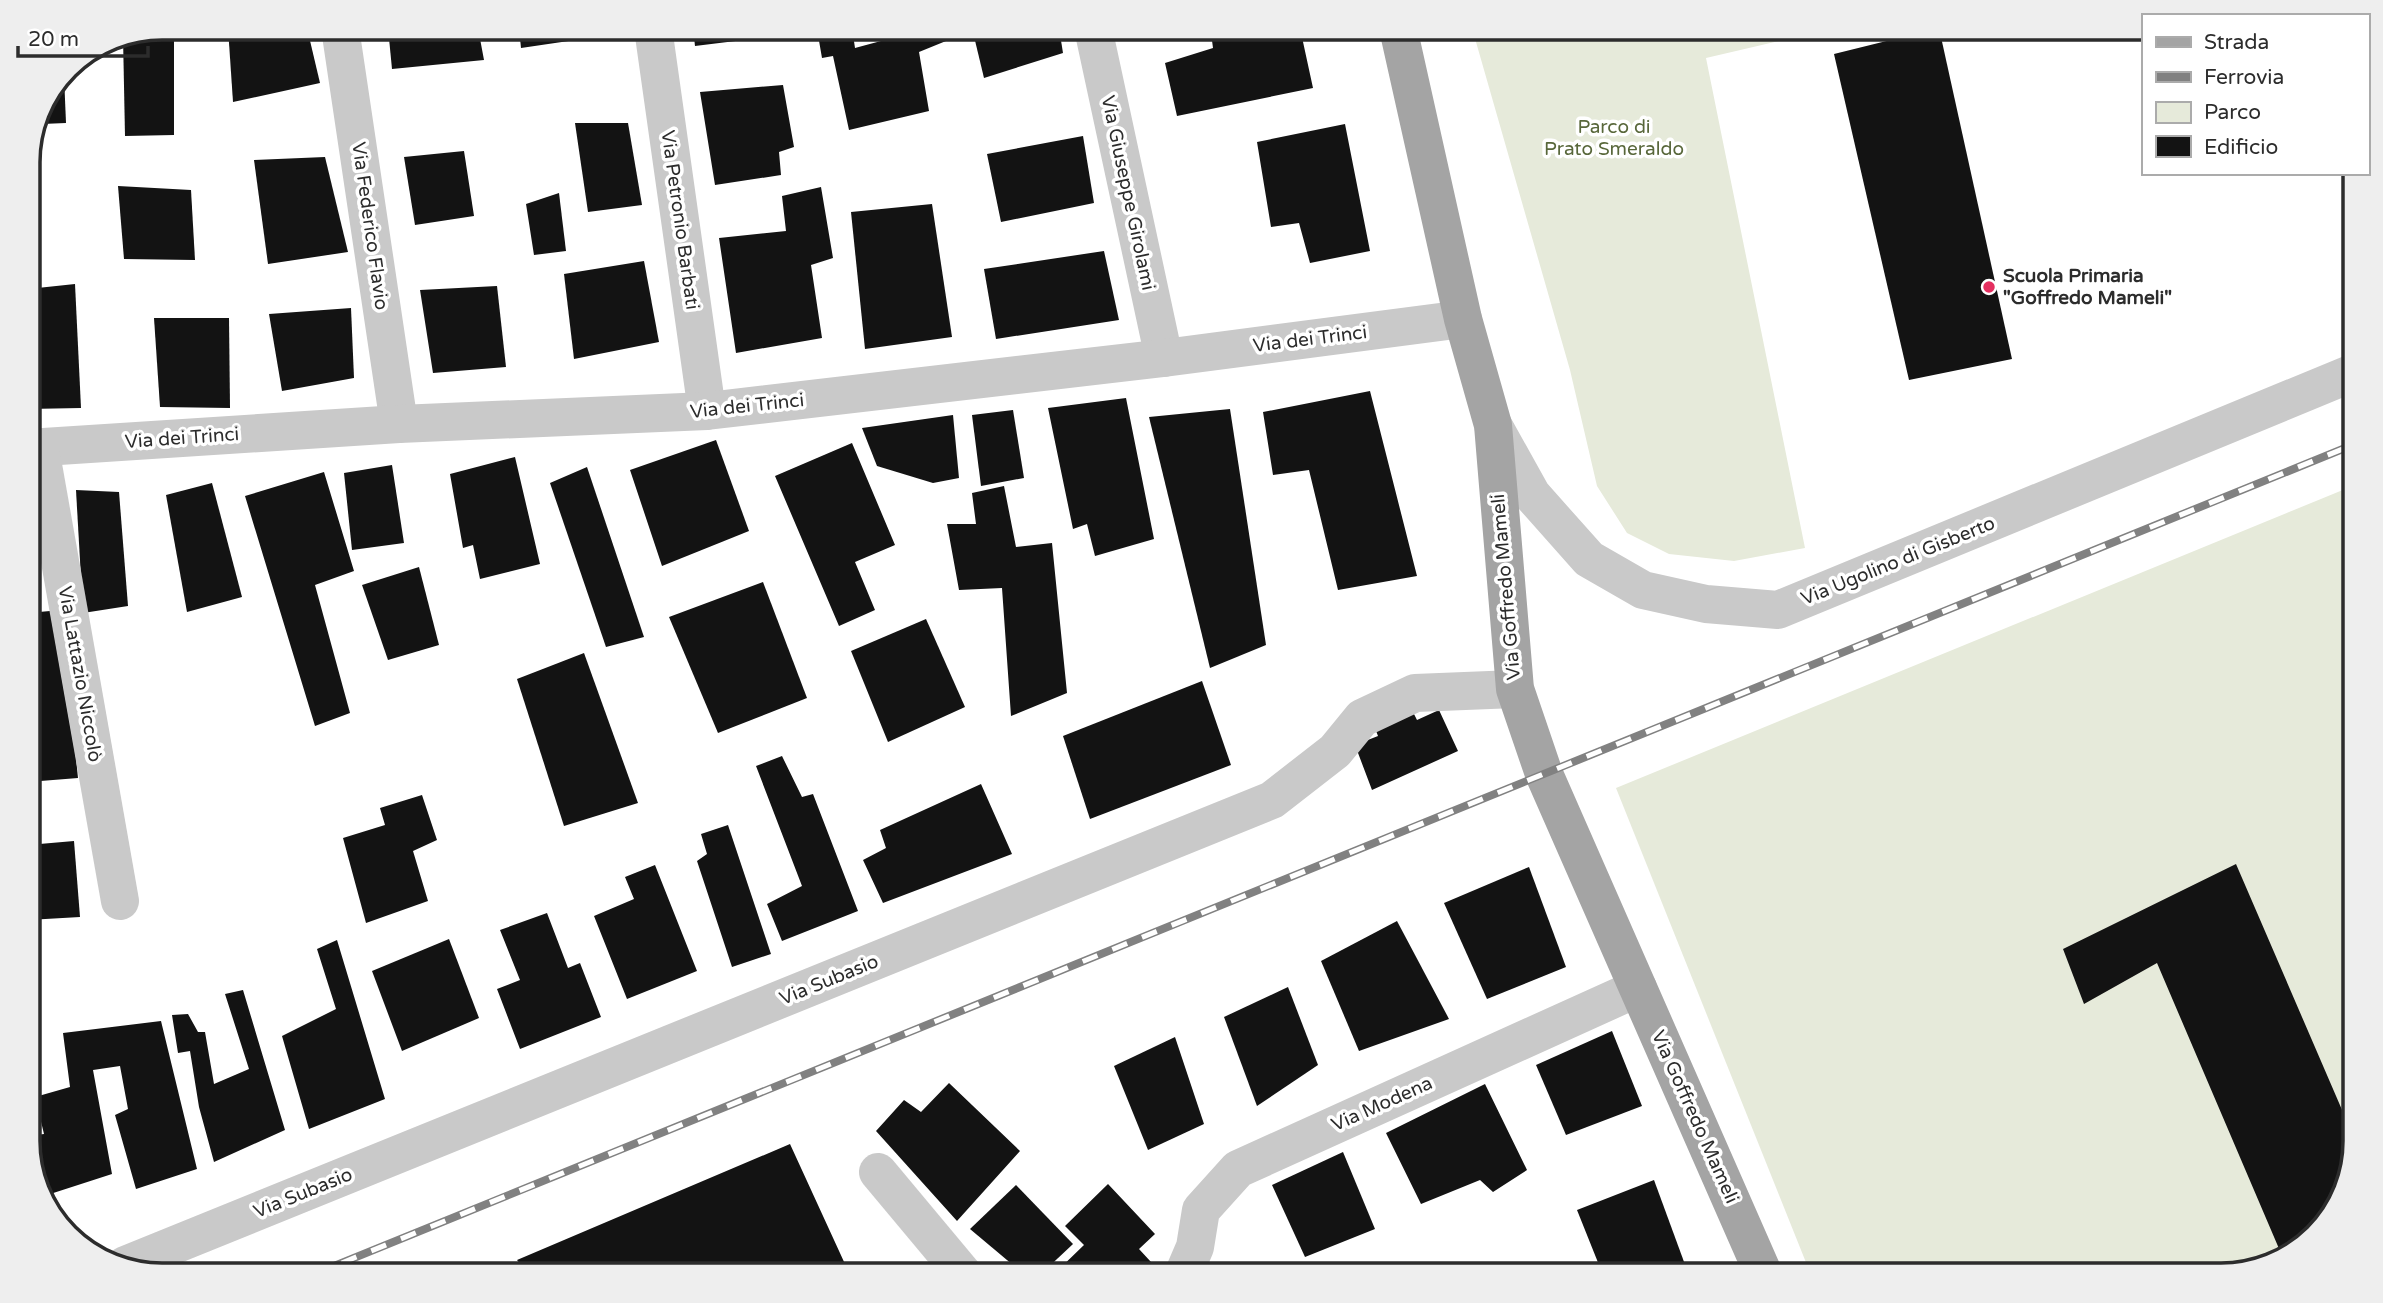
<svg xmlns="http://www.w3.org/2000/svg" width="2383" height="1303" viewBox="0 0 2383 1303" font-family="'Varela Round',sans-serif">
<style>
.green{fill:#e6eada}
.building{fill:#131313}
.lines{fill:none;stroke-linecap:round;stroke-linejoin:round}
.minor{stroke:#c9c9c9;stroke-width:38}
.major{stroke:#a4a4a4;stroke-width:38}
.rail-casing{stroke:#818181;stroke-width:8}
.rail{stroke:#fff;stroke-width:5;stroke-dasharray:16;stroke-linecap:butt}
.poi-dot{fill:#e42e5f;stroke:#fff;stroke-width:2.5}
.labels{text-anchor:middle;dominant-baseline:central;stroke-width:7;stroke-linejoin:round;paint-order:stroke}
.park-label{font-size:19px;fill:#58673a;stroke:#fff}
.street-label{font-size:19px;fill:#2c2c2c;stroke:#fff}
.poi-label{font-size:19px;font-weight:bold;fill:#2c2c2c;stroke:#fff;text-anchor:start}
.rim{fill:none;stroke:#2c2c2c;stroke-width:3.5}
</style>
<rect width="100%" height="100%" fill="#fff"/>
<!-- green -->
<g class="green">
<polygon points="1472,28 1835,28 1706,58 1805,548 1734,561 1669,554 1627,533 1597,486 1570,370"/>
<polygon points="2355,485 2355,1141 2337,1207 2288,1257 2221,1275 1811,1275 1616,788"/>
</g>
<!-- building -->
<g class="building">
<polygon points="162,28 174,28 174,135 125,136 123,36"/>
<polygon points="228,28 307,28 320,83 233,102"/>
<polygon points="388,28 478,28 484,60 392,69"/>
<polygon points="519,28 623,28 623,33 521,48"/>
<polygon points="693,28 801,28 802,33 695,46"/>
<polygon points="852,28 855,48 892,38 891,28 943,28 946,41 919,52 929,111 849,130 833,56 822,58 818,35"/>
<polygon points="972,28 1059,28 1063,53 984,78"/>
<polygon points="1230,28 1300,28 1313,88 1177,116 1165,63 1213,48 1211,33"/>
<polygon points="1939,28 2012,359 1909,380 1834,54"/>
<polygon points="64,76 66,123 42,124"/>
<polygon points="783,85 794,147 779,152 781,175 715,185 700,92"/>
<polygon points="575,123 628,123 642,205 588,212"/>
<polygon points="1345,124 1370,251 1310,263 1299,223 1271,227 1257,142"/>
<polygon points="1083,136 1094,203 1001,222 987,154"/>
<polygon points="464,151 474,216 415,225 404,157"/>
<polygon points="325,157 348,252 268,264 254,160"/>
<polygon points="118,186 191,190 195,260 124,259"/>
<polygon points="821,187 833,258 811,265 822,338 736,353 719,238 786,231 782,196"/>
<polygon points="559,193 566,251 534,255 526,204"/>
<polygon points="932,204 952,337 865,349 851,212"/>
<polygon points="1104,251 1119,320 996,339 984,269"/>
<polygon points="644,261 659,342 574,359 564,274"/>
<polygon points="75,284 81,408 28,409 28,289"/>
<polygon points="497,286 506,367 433,373 420,290"/>
<polygon points="351,308 354,378 282,391 269,314"/>
<polygon points="154,318 229,318 230,408 160,407"/>
<polygon points="1370,391 1417,576 1338,590 1309,470 1273,475 1263,412"/>
<polygon points="1126,398 1154,539 1095,556 1087,524 1073,529 1048,408"/>
<polygon points="1230,409 1266,645 1210,668 1149,417"/>
<polygon points="1013,410 1024,478 981,486 972,415"/>
<polygon points="953,415 959,478 933,483 877,466 862,428"/>
<polygon points="716,440 749,531 662,566 630,470"/>
<polygon points="852,443 895,545 855,562 875,610 839,626 775,476"/>
<polygon points="515,457 540,564 480,579 473,545 463,548 450,474"/>
<polygon points="392,465 404,543 352,550 344,473"/>
<polygon points="587,467 644,637 606,647 550,483"/>
<polygon points="324,472 354,571 315,585 350,713 315,726 245,496"/>
<polygon points="212,483 242,597 187,612 166,495"/>
<polygon points="1004,486 1016,547 1052,543 1067,693 1011,716 1002,588 959,590 947,524 976,524 972,493"/>
<polygon points="76,490 119,492 128,606 83,613"/>
<polygon points="419,567 439,645 388,660 362,585"/>
<polygon points="763,582 807,698 718,733 669,617"/>
<polygon points="61,610 78,778 28,782 28,613"/>
<polygon points="926,619 965,707 888,742 851,651"/>
<polygon points="584,653 638,803 564,826 517,679"/>
<polygon points="1202,681 1231,765 1090,819 1063,736"/>
<polygon points="1411,708 1417,720 1439,710 1458,751 1372,790 1355,745 1378,736 1373,723"/>
<polygon points="782,756 802,797 813,794 858,911 782,941 767,904 802,886 756,766"/>
<polygon points="981,784 1012,854 883,903 863,860 886,848 880,830"/>
<polygon points="422,795 437,840 413,851 428,901 366,923 343,838 385,825 380,808"/>
<polygon points="728,825 771,954 732,967 697,861 707,854 701,834"/>
<polygon points="74,841 80,917 28,920 28,845"/>
<polygon points="2236,864 2355,1140 2337,1207 2288,1257 2283,1258 2157,963 2084,1004 2063,949"/>
<polygon points="655,865 697,971 627,999 594,916 634,899 625,877"/>
<polygon points="1529,867 1566,967 1487,999 1444,903"/>
<polygon points="547,913 568,968 580,963 601,1017 520,1049 497,989 520,980 500,930"/>
<polygon points="1397,921 1449,1019 1359,1051 1321,961"/>
<polygon points="449,939 479,1018 402,1051 372,971"/>
<polygon points="337,940 385,1099 309,1129 282,1036 336,1009 317,949"/>
<polygon points="1288,987 1318,1065 1257,1106 1224,1017"/>
<polygon points="243,990 285,1130 214,1162 199,1107 190,1051 178,1053 172,1015 188,1014 198,1032 205,1032 214,1084 249,1069 225,994"/>
<polygon points="161,1021 197,1169 136,1189 115,1115 128,1109 120,1066 93,1070 112,1174 44,1196 28,1149 28,1136 44,1134 35,1097 70,1087 63,1033"/>
<polygon points="1612,1031 1642,1106 1566,1135 1536,1065"/>
<polygon points="1175,1037 1204,1124 1148,1150 1114,1066"/>
<polygon points="949,1083 1020,1151 957,1221 876,1131 904,1100 921,1112"/>
<polygon points="1485,1084 1527,1170 1493,1192 1480,1180 1421,1204 1386,1133"/>
<polygon points="790,1144 845,1264 820,1275 777,1275 773,1264 753,1275 529,1275 517,1260"/>
<polygon points="1343,1152 1375,1229 1305,1257 1272,1185"/>
<polygon points="1654,1180 1687,1270 1671,1275 1603,1275 1577,1210"/>
<polygon points="1108,1184 1155,1234 1139,1249 1163,1275 1053,1275 1084,1245 1065,1226"/>
<polygon points="1016,1185 1073,1244 1040,1275 1025,1275 970,1229"/>
</g>
<g class="lines">
<!-- minor -->
<g class="minor">
<polyline points="340,28 399,424"/>
<polyline points="653,28 707,411"/>
<polyline points="1093,28 1164,358"/>
<polyline points="1493,425 1532,495 1589,559 1643,590 1706,604 1778,610 2355,372"/>
<polyline points="28,448 399,424 707,411 1164,358 1463,319"/>
<polyline points="40,448 120,901"/>
<polyline points="878,1172 964,1275"/>
<polyline points="125,1265 1272,800 1335,751 1362,718 1415,693 1515,689"/>
<polyline points="1183,1275 1195,1247 1201,1210 1238,1169 1638,988"/>
</g>
<!-- major -->
<polyline class="major" points="1398,28 1463,319 1493,425 1515,689 1544,774 1764,1275"/>
<defs>
<polyline id="rail" points="312,1275 2355,444"/>
</defs>
<!-- rail casing -->
<use href="#rail" class="rail-casing"/>
<!-- rail -->
<use href="#rail" class="rail"/>
</g>
<!-- markers -->
<circle class="poi-dot" cx="1989" cy="287" r="7"/>
<g class="labels">
<!-- park labels -->
<g class="park-label">
<text x="1614" y="127">Parco di<tspan x="1614" dy="22">Prato Smeraldo</tspan></text>
</g>
<!-- street labels -->
<g class="street-label">
<text transform="translate(1128 193) rotate(78)">Via Giuseppe Girolami</text>
<text transform="translate(680 220) rotate(82)">Via Petronio Barbati</text>
<text transform="translate(370 226) rotate(82)">Via Federico Flavio</text>
<text transform="translate(1310 339) rotate(-7)">Via dei Trinci</text>
<text transform="translate(747 406) rotate(-6)">Via dei Trinci</text>
<text transform="translate(182 438) rotate(-4)">Via dei Trinci</text>
<text transform="translate(1898 561) rotate(-22)">Via Ugolino di Gisberto</text>
<text transform="translate(1506 587) rotate(-95)">Via Goffredo Mameli</text>
<text transform="translate(80 674) rotate(80)">Via Lattazio Niccolò</text>
<text transform="translate(829 980) rotate(-22)">Via Subasio</text>
<text transform="translate(1382 1104) rotate(-24)">Via Modena</text>
<text transform="translate(1695 1117) rotate(66)">Via Goffredo Mameli</text>
<text transform="translate(303 1193) rotate(-22)">Via Subasio</text>
</g>
<!-- poi labels -->
<g class="poi-label">
<text x="2003" y="276">Scuola Primaria<tspan x="2003" dy="22">"Goffredo Mameli"</tspan></text>
</g>
</g>
<!-- crop -->
<path d="M0 0H2383V1303H0ZM162 40H2221A122 122 0 0 1 2343 162V1141A122 122 0 0 1 2221 1263H162A122 122 0 0 1 40 1141V162A122 122 0 0 1 162 40Z" fill="#eee" fill-rule="evenodd"/>
<path class="rim" d="M162 40H2221A122 122 0 0 1 2343 162V1141A122 122 0 0 1 2221 1263H162A122 122 0 0 1 40 1141V162A122 122 0 0 1 162 40Z"/>
<!-- legend -->
<rect x="2142" y="14" width="228" height="161" fill="#ffffff" stroke="#ababab" stroke-width="2"/>
<rect x="2156" y="37" width="35" height="10" fill="#a4a4a4" stroke="#ababab" stroke-width="2"/>
<text x="2204" y="49" font-size="21" fill="#2c2c2c">Strada</text>
<rect x="2156" y="72" width="35" height="10" fill="#818181" stroke="#ababab" stroke-width="2"/>
<text x="2204" y="84" font-size="21" fill="#2c2c2c">Ferrovia</text>
<rect x="2156" y="102" width="35" height="21" fill="#e6eada" stroke="#ababab" stroke-width="2"/>
<text x="2204" y="119" font-size="21" fill="#2c2c2c">Parco</text>
<rect x="2156" y="136" width="35" height="21" fill="#131313" stroke="#ababab" stroke-width="2"/>
<text x="2204" y="154" font-size="21" fill="#2c2c2c">Edificio</text>
<!-- scale -->
<path d="M18 46v10h130v-10" fill="none" stroke="#2c2c2c" stroke-width="3.5"/>
<text x="28" y="46" font-size="21" fill="#2c2c2c" stroke="#ffffff" stroke-width="5" paint-order="stroke">20 m</text>
</svg>
